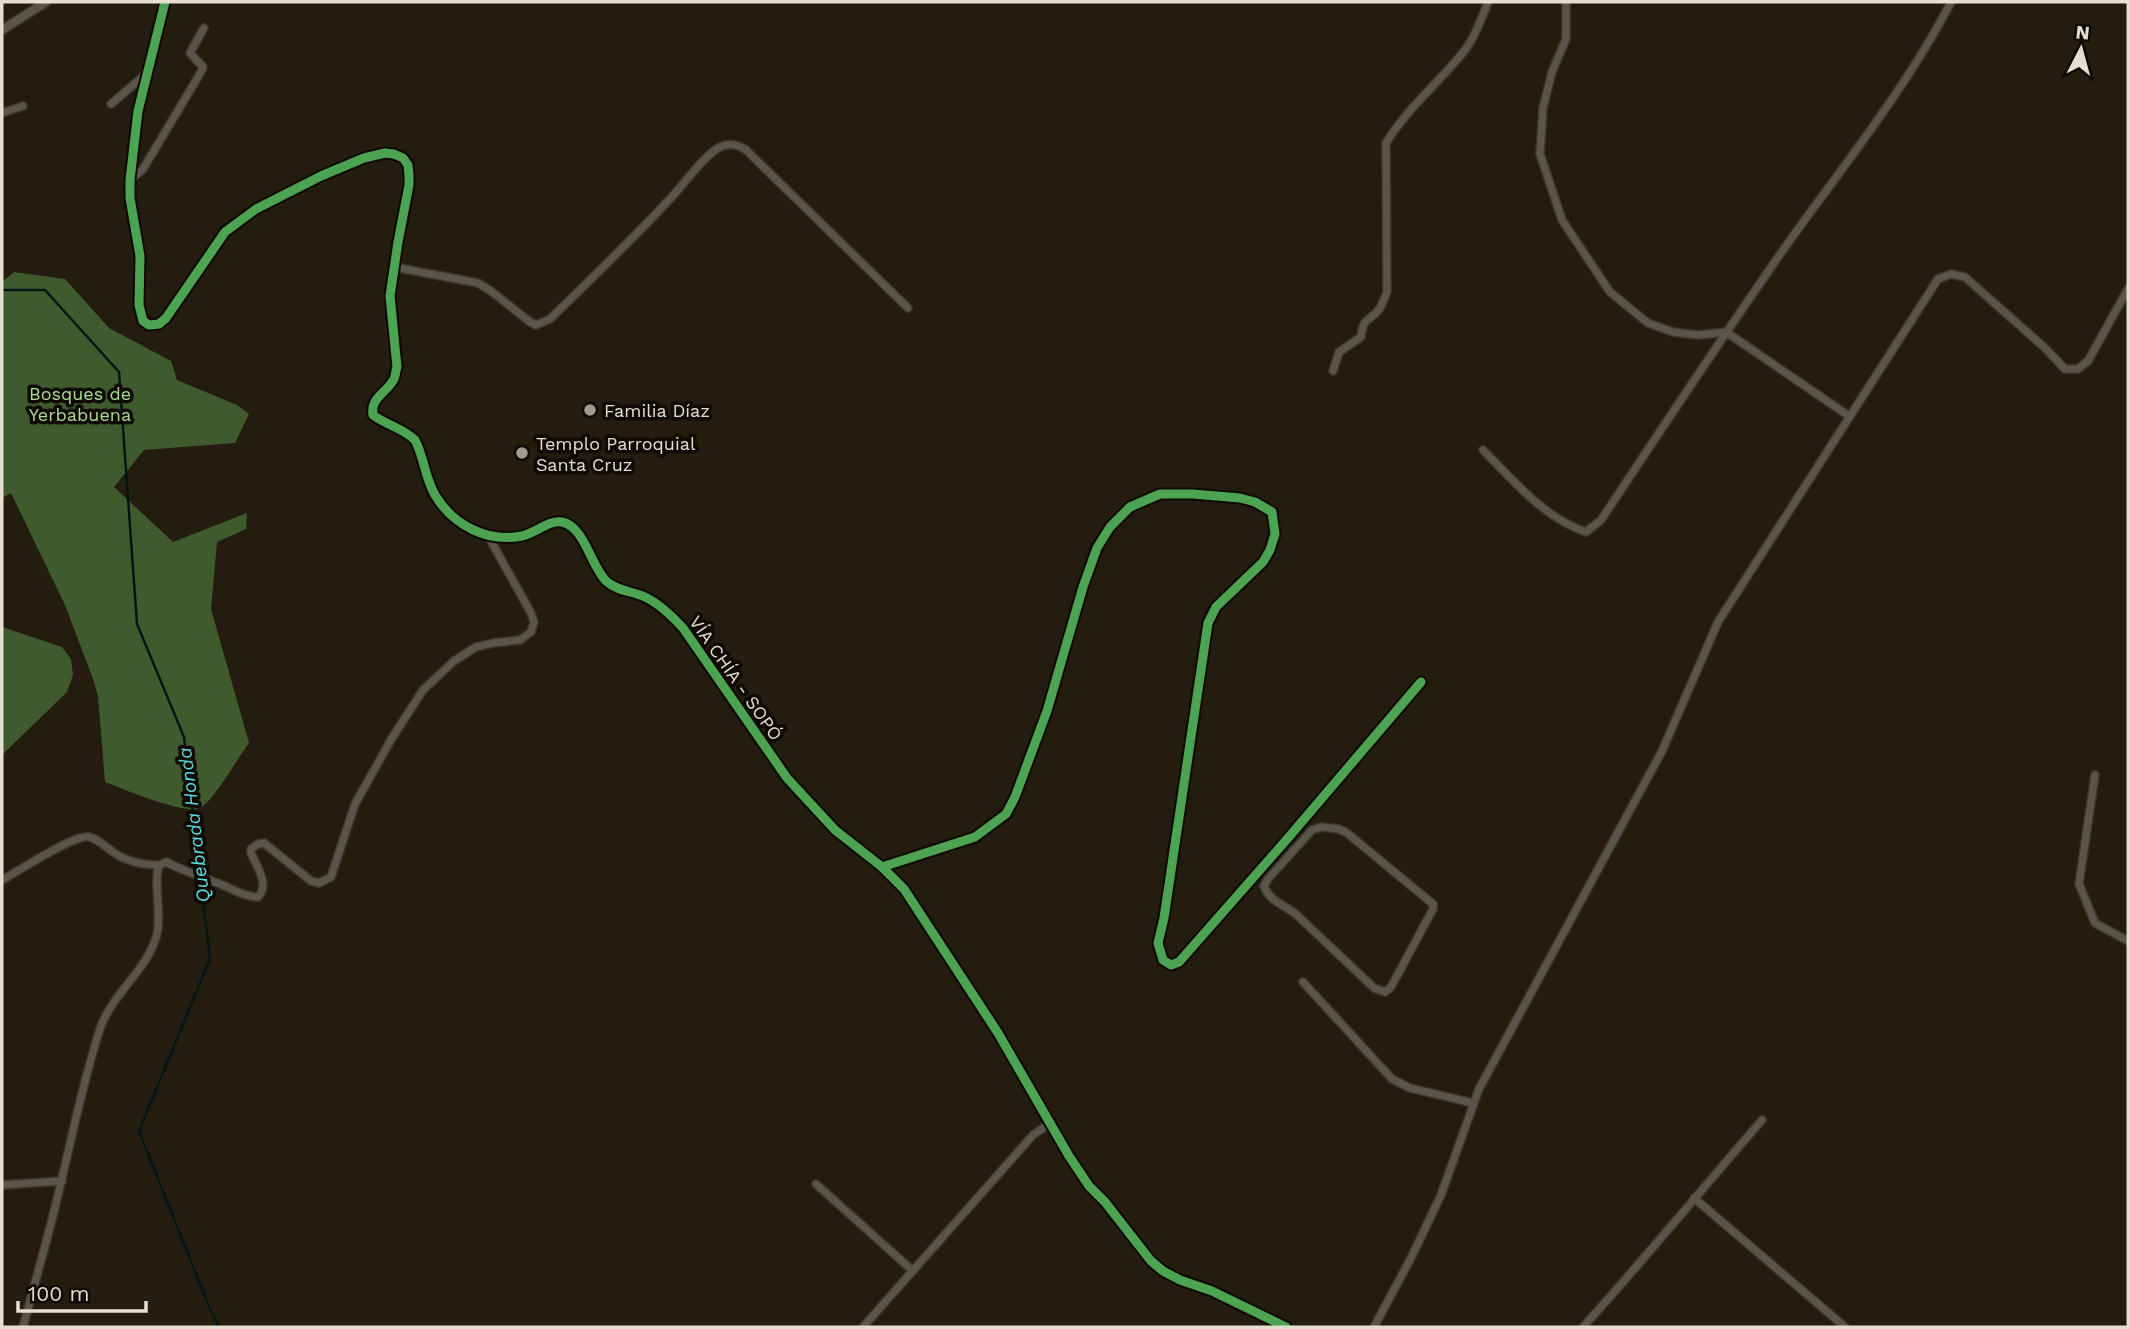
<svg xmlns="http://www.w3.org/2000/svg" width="2130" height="1329" viewBox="0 0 2130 1329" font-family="'Work Sans',sans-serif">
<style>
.forest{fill:#3f5a2d}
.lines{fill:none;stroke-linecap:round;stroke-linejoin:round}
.stream{stroke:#031615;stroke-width:2.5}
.minor-casing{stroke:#3c372e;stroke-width:10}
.tertiary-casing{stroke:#3c372e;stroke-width:11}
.minor{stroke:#5a554b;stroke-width:7}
.tertiary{stroke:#5a554b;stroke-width:8}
.cycleway-casing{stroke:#0f0a03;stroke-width:13}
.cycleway{stroke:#4ca352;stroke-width:9}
.poi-dot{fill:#a29a8c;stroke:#0f0a03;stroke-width:2.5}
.labels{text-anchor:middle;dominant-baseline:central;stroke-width:7;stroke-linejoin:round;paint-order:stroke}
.park-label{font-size:18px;fill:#a9dc90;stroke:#0f0a03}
.poi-label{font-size:18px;fill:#e6ded0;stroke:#0f0a03;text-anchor:start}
.street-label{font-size:18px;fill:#e6ded0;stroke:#0f0a03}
.water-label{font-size:19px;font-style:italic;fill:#5adee1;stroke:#0f0a03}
</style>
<rect width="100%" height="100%" fill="#231c0f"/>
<!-- forest -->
<g class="forest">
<path d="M14 272 65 279 109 328 171 361 177 380 237 405 249 414 235 443 144 450 114 487 173 542 247 513 246 529 217 542 211 609 249 743C239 756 213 802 200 808 184 815 123 789 105 782L98 696 93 679 65 605 11 493 2 498V282Z"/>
<polygon points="2,627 62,647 71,659 73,675 67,692 2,755"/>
</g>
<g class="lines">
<!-- stream -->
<polyline class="stream" points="2,290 45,290 119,372 137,624 184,737 210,959 139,1131 210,1309 219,1327"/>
<defs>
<g id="minor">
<polyline points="1566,2 1566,39 1552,72 1543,108 1540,154 1562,220 1610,292 1648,323 1673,332 1698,335 1726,332 1849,416"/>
<polyline points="111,104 146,74"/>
<polyline points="2,113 23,106"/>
<polyline points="130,180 143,169 201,72 203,67 190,53 204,28"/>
<path d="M394 267 478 283 491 291 530 322 536 325 550 319C590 280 630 242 668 201 682 187 704 155 720 147 729 142 737 145 745 149L908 308"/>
<path d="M1333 371 1339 352 1361 337C1363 315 1371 322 1380 308 1383 303 1385 297 1387 292L1386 143C1406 110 1436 85 1461 55 1474 40 1481 20 1488 2"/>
<path d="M1483 450C1513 480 1544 518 1586 532L1601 520C1663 427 1724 334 1788 243 1844 165 1907 87 1951 2"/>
<polyline points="2095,775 2079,884 2095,923 2128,941"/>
<path d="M1321 827 1339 829 1347 833 1433 904V909L1391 987 1385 992 1374 988C1349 964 1324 941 1299 917 1287 905 1270 903 1264 886L1268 879 1312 830Z"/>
<polyline points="882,867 975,837 1006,814 1015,797 1047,711 1083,587 1097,548 1110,527 1130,507 1160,494 1193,494 1240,498 1255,502 1272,512 1275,534 1270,550 1263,562 1216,607 1208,623 1164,918 1158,943 1163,960 1171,965 1179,962 1187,953 1288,838 1421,682"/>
<path d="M2 880C19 871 74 834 89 837 98 839 106 847 113 852 127 862 142 865 159 865"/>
<polyline points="1303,982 1392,1079 1410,1088 1473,1103"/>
<polyline points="816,1184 913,1271"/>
<polyline points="2,1185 62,1181"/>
<polyline points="1694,1198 1845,1327"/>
<path d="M23 1327C36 1278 51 1228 62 1178 74 1128 84 1078 100 1029 112 993 148 970 157 934 162 911 153 885 159 865L166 862C184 871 201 877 220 884 233 889 244 897 258 897 270 885 257 867 251 853V849L258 844 264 843 311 881 319 883 331 877 355 804 392 738 423 690 454 661 476 647 493 643 520 640 531 632 534 622 531 613 487 534"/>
<polyline points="863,1327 1033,1135 1049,1124"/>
<polyline points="1374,1327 1411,1258 1441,1195 1479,1089 1662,751 1718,622 1938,279 1951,274 1965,277 2045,348 2065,369 2078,369 2088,361 2128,289"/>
<path d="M1583 1327C1644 1260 1702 1189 1762 1120"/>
</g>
<g id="tertiary">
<path d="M165 2 138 111 130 180V198L140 256 139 305 143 321 149 325 159 324 166 318 225 232 256 209 321 176 364 158 385 153 394 154 403 158 408 165 409 175V185L398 242 390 296 397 367C396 369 395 378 394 379 387 393 370 397 373 415 386 425 403 428 415 440 424 457 425 478 435 495 453 525 487 543 522 536 536 533 548 520 562 522 584 526 591 566 606 581 617 591 632 591 645 597 660 604 672 616 683 628L787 778 835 830 882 867 904 889 998 1033 1069 1156 1089 1186 1105 1202 1151 1261 1163 1271 1180 1280 1212 1291 1286 1327"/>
<polyline points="2,30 46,2"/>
</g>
</defs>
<!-- minor casing -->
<use href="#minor" class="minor-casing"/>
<!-- tertiary casing -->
<use href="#tertiary" class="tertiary-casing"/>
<!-- minor -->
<use href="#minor" class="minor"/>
<!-- tertiary -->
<use href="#tertiary" class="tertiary"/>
<defs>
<g id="cycleway">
<path d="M165 2 138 111 130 180V198L140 256 139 305 143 321 149 325 159 324 166 318 225 232 256 209 321 176 364 158 385 153 394 154 403 158 408 165 409 175V185L398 242 390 296 397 367C396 369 395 378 394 379 387 393 370 397 373 415 386 425 403 428 415 440 424 457 425 478 435 495 453 525 487 543 522 536 536 533 548 520 562 522 584 526 591 566 606 581 617 591 632 591 645 597 660 604 672 616 683 628L787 778 835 830 882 867 904 889 998 1033 1069 1156 1089 1186 1105 1202 1151 1261 1163 1271 1180 1280 1212 1291 1286 1327"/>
<polyline points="882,867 975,837 1006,814 1015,797 1047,711 1083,587 1097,548 1110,527 1130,507 1160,494 1193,494 1240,498 1255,502 1272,512 1275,534 1270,550 1263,562 1216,607 1208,623 1164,918 1158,943 1163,960 1171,965 1179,962 1187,953 1288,838 1421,682"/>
</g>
</defs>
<!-- cycleway casing -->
<use href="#cycleway" class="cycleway-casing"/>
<!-- cycleway -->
<use href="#cycleway" class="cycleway"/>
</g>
<!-- markers -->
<g class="poi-dot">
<circle cx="590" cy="410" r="7"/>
<circle cx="522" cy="453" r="7"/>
</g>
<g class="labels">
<!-- park labels -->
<g class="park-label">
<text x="80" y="393">Bosques de<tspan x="80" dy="21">Yerbabuena</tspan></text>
</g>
<!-- poi labels -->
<g class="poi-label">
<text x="604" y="410">Familia Díaz</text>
<text x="536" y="443">Templo Parroquial<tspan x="536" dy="21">Santa Cruz</tspan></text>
</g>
<!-- street labels -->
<g class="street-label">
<text transform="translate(736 678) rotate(55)">VÍA CHÍA - SOPÓ</text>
</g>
<!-- water labels -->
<g class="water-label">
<text transform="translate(194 825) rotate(-97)">Quebrada Honda</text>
</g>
</g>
<!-- border -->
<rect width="2130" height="1329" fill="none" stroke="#e6ded0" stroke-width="7"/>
<!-- north arrow -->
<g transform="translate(2081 49) rotate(6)" stroke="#0f0a03" stroke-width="5" paint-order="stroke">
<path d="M0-5L12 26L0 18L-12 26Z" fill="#e6ded0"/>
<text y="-10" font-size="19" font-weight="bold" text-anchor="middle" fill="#e6ded0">N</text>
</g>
<!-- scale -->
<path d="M18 1301v10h128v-10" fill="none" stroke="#e6ded0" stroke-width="3.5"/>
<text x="28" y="1301" font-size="21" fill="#e6ded0" stroke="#0f0a03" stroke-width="5" paint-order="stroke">100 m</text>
</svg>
